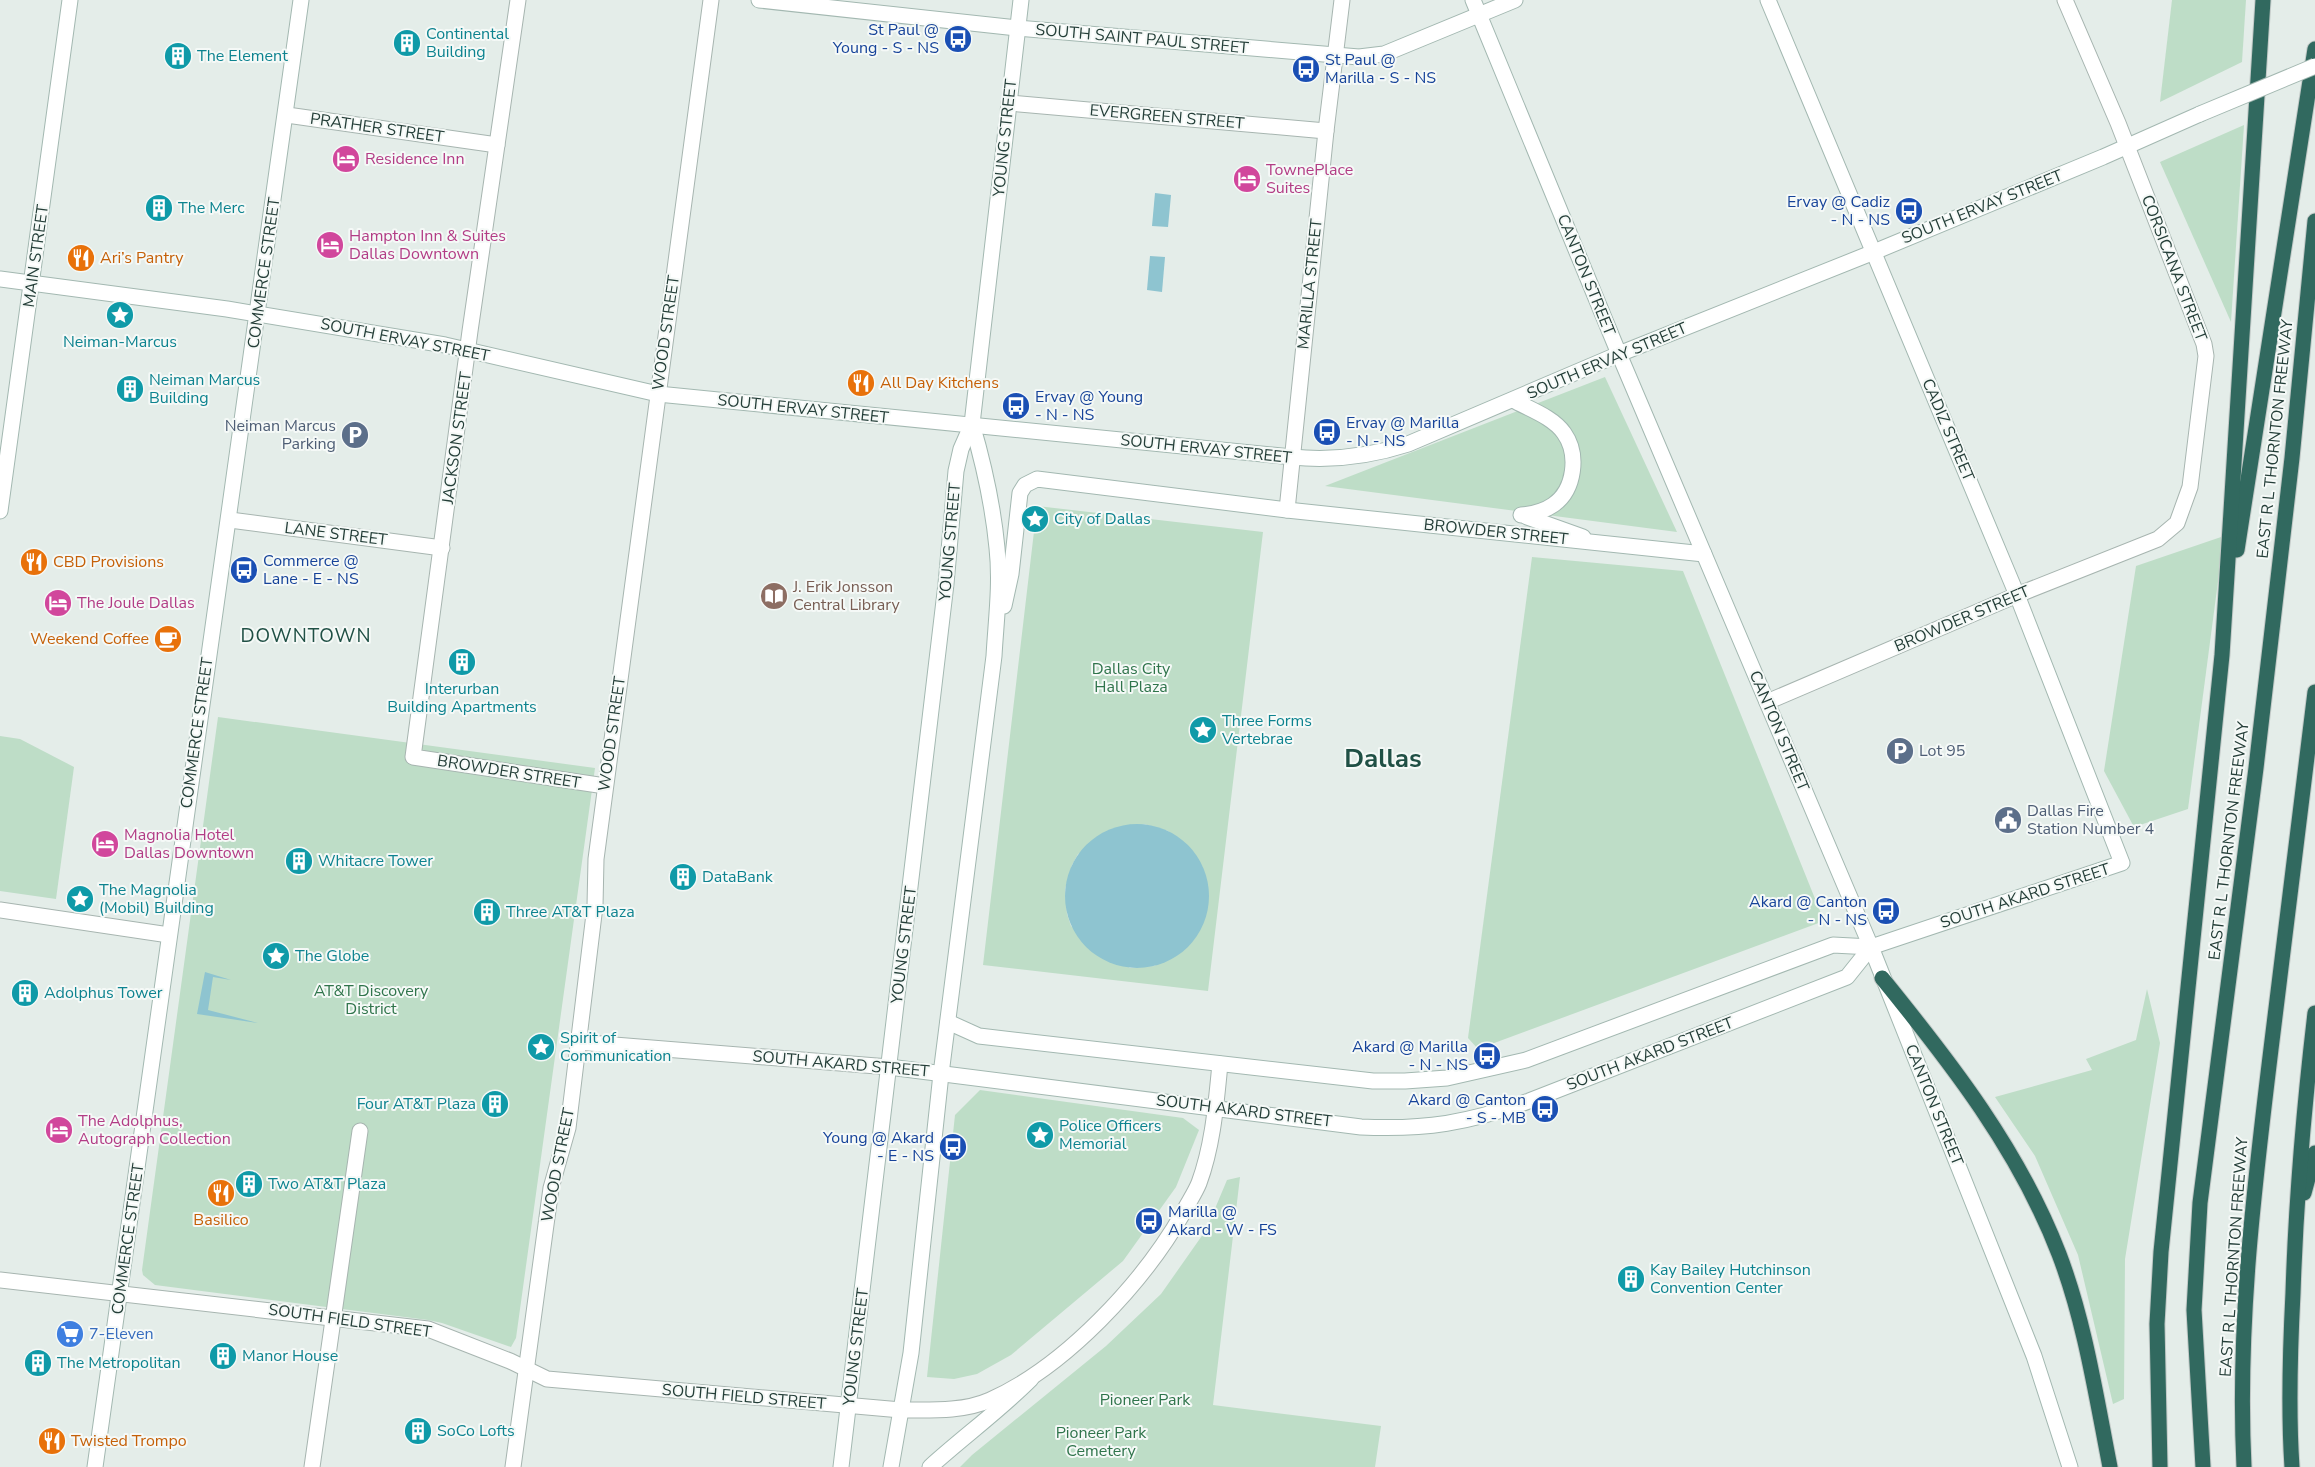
<svg xmlns="http://www.w3.org/2000/svg" width="2315" height="1467" viewBox="0 0 2315 1467" font-family="'Nunito Sans',sans-serif">
<style>
.green{fill:#beddc7;fill-rule:evenodd}
.water{fill:#8ec4d0}
.lines{fill:none;stroke-linecap:round;stroke-linejoin:round}
.street-casing{stroke:#a7b5b0;stroke-width:17}
.secondary-casing{stroke:#a3b8b1;stroke-width:17}
.highway-casing{stroke:#c2c9c7;stroke-width:17}
.street{stroke:#fff;stroke-width:15}
.secondary{stroke:#fff;stroke-width:15}
.highway{stroke:#31695f;stroke-width:15}
.secondary-bridge-casing{stroke:#a3b8b1;stroke-width:17;stroke-linecap:butt}
.secondary-bridge{stroke:#fff;stroke-width:15}
.labels{text-anchor:middle;dominant-baseline:central;stroke-width:4;stroke-linejoin:round;paint-order:stroke}
.transit-label{font-size:16px;fill:#164399;stroke:#f5f9f7;text-anchor:end}
.culture-label{font-size:16px;fill:#0d838f;stroke:#f5f9f7;text-anchor:start}
.street-label{font-size:16px;fill:#243e38;stroke:#f5f9f7}
.hotel-label{font-size:16px;fill:#b23c85;stroke:#f5f9f7;text-anchor:start}
.food-label{font-size:16px;fill:#c56008;stroke:#f5f9f7;text-anchor:start}
.service-label{font-size:16px;fill:#4e5e75;stroke:#f5f9f7;text-anchor:start}
.education-label{font-size:16px;fill:#785e54;stroke:#f5f9f7;text-anchor:start}
.park-label{font-size:16px;fill:#2f744b;stroke:#f5f9f7}
.shop-label{font-size:16px;fill:#366cbe;stroke:#f5f9f7;text-anchor:start}
.quarter-label{font-size:19px;letter-spacing:1px;fill:#205045;stroke:#f5f9f7}
.town-label{font-size:26px;font-weight:bold;fill:#205045;stroke:#f5f9f7}
</style>
<rect width="100%" height="100%" fill="#e4ede9"/>
<!-- green -->
<g class="green">
<polygon points="2172,0 2246,0 2242,62 2160,102"/>
<polygon points="2244,125 2231,322 2160,162"/>
<polygon points="1605,377 1677,532 1325,486"/>
<path d="M1037 506 1263 532 1208 991 983 965ZM1144 824 1168 831 1202 866 1206 878 1208 903 1177 955 1154 966 1130 968 1071 926 1067 914 1065 889 1072 865 1078 854Z"/>
<polygon points="2224,536 2188,809 2134,827 2104,771 2136,566"/>
<polygon points="1532,557 1683,571 1824,921 1478,1049 1468,1038"/>
<polygon points="218,717 595,768 516,1338 511,1347 442,1323 428,1320 155,1285 143,1275 142,1270"/>
<polygon points="0,736 20,739 74,767 56,899 0,891"/>
<polygon points="2147,989 2160,1043 2125,1259 2124,1399 2113,1404 2078,1255 2035,1156 1995,1097 2092,1070 2086,1059 2136,1040"/>
<polygon points="980,1090 1183,1118 1199,1130 1176,1187 1123,1261 1011,1355 977,1374 954,1379 927,1377 955,1115"/>
<polygon points="1240,1177 1213,1405 1381,1426 1375,1467 960,1467 972,1455 1106,1346 1161,1294 1206,1230 1227,1180"/>
</g>
<!-- water -->
<g class="water">
<polygon points="1155,193 1171,195 1168,227 1152,226"/>
<polygon points="1150,256 1165,257 1162,292 1147,290"/>
<circle cx="1137" cy="896" r="72"/>
<polygon points="205,972 231,980 213,977 208,1010 258,1023 197,1014"/>
</g>
<g class="lines">
<defs>
<g id="street">
<polyline points="518,0 470,331 413,757 605,786"/>
<polyline points="1009,103 1326,131"/>
<polyline points="287,115 497,145"/>
<polyline points="1287,510 1326,131 1342,0"/>
<polyline points="230,520 442,548"/>
<polyline points="1767,702 2017,595 2158,539 2177,523 2190,487 2206,356 2204,344 2118,123 2065,0"/>
<polyline points="0,910 169,935"/>
<polyline points="577,1042 889,1067"/>
<path d="M0 1280 428 1329 510 1361 547 1379 901 1410C930 1410 963 1412 990 1400 1065 1367 1143 1283 1183 1213 1188 1203 1195 1193 1199 1183 1213 1145 1216 1104 1220 1064"/>
<polyline points="312,1467 360,1131"/>
<polyline points="513,1467 551,1188 568,1128 595,906 596,859 711,0"/>
</g>
<g id="secondary">
<polyline points="759,0 1017,28 1359,57 1384,54 1515,0"/>
<polyline points="1473,0 1619,354 1871,947 2034,1356 2070,1467"/>
<path d="M0 279 227 309 445 345 658 394 1292 457C1331 461 1371 456 1408 444L1619 354 1874 252 2103 157 2200 114"/>
<path d="M1513 400C1529 409 1553 417 1564 433 1579 454 1575 490 1553 505 1543 512 1533 514 1521 515"/>
<polyline points="0,511 70,0"/>
<polyline points="1527,517 1583,537"/>
<polyline points="1004,606 1011,574 1020,493 1025,485 1037,479 1287,510 1704,554"/>
<polyline points="948,1022 979,1036 1373,1081 1405,1081 1447,1078 1526,1060 1833,945 1871,947 2122,863 2017,595 1768,0"/>
<path d="M889 1067 1361 1127C1426 1130 1468 1123 1529 1101L1847 977 1871 947"/>
<polyline points="95,1467 301,0"/>
<polyline points="841,1467 946,584 956,471 961,449 972,424 1021,0"/>
<path d="M891 1467 911 1353 941 1074 994 656C996 620 1001 584 997 548 993 506 984 465 972 424"/>
<path d="M930 1467C963 1437 999 1411 1031 1379"/>
</g>
<g id="highway">
<polyline points="2237,550 2315,49"/>
<path d="M1882 978C1951 1063 2019 1150 2059 1254 2085 1322 2096 1396 2110 1467"/>
<polyline points="2304,1193 2315,1153"/>
<polyline points="2160,1467 2157,1324 2161,1252 2222,655 2263,0"/>
<polyline points="2203,1467 2194,1310 2200,1203 2256,768 2292,458 2315,221"/>
<path d="M2244 1467C2237 1327 2254 1188 2271 1049 2286 930 2300 811 2315 692"/>
<path d="M2292 1467C2288 1409 2290 1351 2293 1293 2296 1199 2304 1106 2315 1013"/>
</g>
</defs>
<!-- street casing -->
<use href="#street" class="street-casing"/>
<!-- secondary casing -->
<use href="#secondary" class="secondary-casing"/>
<!-- highway casing -->
<use href="#highway" class="highway-casing"/>
<!-- street -->
<use href="#street" class="street"/>
<!-- secondary -->
<use href="#secondary" class="secondary"/>
<!-- highway -->
<use href="#highway" class="highway"/>
<defs>
<polyline id="secondary-bridge" points="2200,114 2315,66"/>
</defs>
<!-- secondary-bridge casing -->
<use href="#secondary-bridge" class="secondary-bridge-casing"/>
<!-- secondary-bridge -->
<use href="#secondary-bridge" class="secondary-bridge"/>
</g>
<!-- icons -->
<defs>
<symbol id="bus-disc" viewBox="-11 -11 22 22"><circle r="9.5" fill="#1a4fb4" stroke="#f5f9f7"/><path d="M-5-6H5V4H4V6H2V4H-2V6H-4V4H-5ZM-3.5-4V0h7V-4ZM-3.5 1.2v1.5H-2V1.2ZM2 1.2v1.5H3.5V1.2Z" fill="#fff"/></symbol>
<symbol id="building-disc" viewBox="-11 -11 22 22"><circle r="9.5" fill="#0f9aa8" stroke="#f5f9f7"/><path d="M-4-6H4V6H1V3H-1V6H-4ZM-2.5-4.3h1.7v1.8h-1.7ZM.8-4.3h1.7v1.8H.8ZM-2.5-1h1.7V.8h-1.7ZM.8-1h1.7V.8H.8Z" fill="#fff"/></symbol>
<symbol id="hotel-disc" viewBox="-11 -11 22 22"><circle r="9.5" fill="#d1479c" stroke="#f5f9f7"/><path d="M-6-4.5h1.5V1H6V5H4.5V3h-9V5H-6ZM-4 0a1.8 1.8 0 1 1 3.6 0ZM.5 0V-2.5h3Q6-2.5 6 0Z" fill="#fff"/></symbol>
<symbol id="restaurant-disc" viewBox="-11 -11 22 22"><circle r="9.5" fill="#e8710a" stroke="#f5f9f7"/><path d="M-5-6h1v4h1v-4h1v4h1v-4h1v5L-1.5 .5V6h-2V.5L-5-1ZM5-6V6H3V1.5H1.5Q1.5-4 5-6Z" fill="#fff"/></symbol>
<symbol id="sight-disc" viewBox="-11 -11 22 22"><circle r="9.5" fill="#0f9aa8" stroke="#f5f9f7"/><path d="M0-6L1.8-2.2L6-1.7L2.9 1.2L3.7 5.4L0 3.3L-3.7 5.4L-2.9 1.2L-6-1.7L-1.8-2.2Z" fill="#fff"/></symbol>
<symbol id="parking-disc" viewBox="-11 -11 22 22"><circle r="9.5" fill="#5c6f8a" stroke="#f5f9f7"/><path d="M-3.5-5.5H1a3.5 3.5 0 0 1 0 7H-1V5.5H-3.5ZM-1-3.4V-.6H.8a1.4 1.4 0 0 0 0-2.8Z" fill="#fff"/></symbol>
<symbol id="library-disc" viewBox="-11 -11 22 22"><circle r="9.5" fill="#8d6e63" stroke="#f5f9f7"/><path d="M-6-4Q-3-5.5-.7-3.5V5Q-3 3-6 4ZM6-4Q3-5.5 .7-3.5V5Q3 3 6 4Z" fill="#fff"/></symbol>
<symbol id="cafe-disc" viewBox="-11 -11 22 22"><circle r="9.5" fill="#e8710a" stroke="#f5f9f7"/><path d="M-5.5-4.5H6V0H3Q3 3.5 0 3.5H-2.5Q-5.5 3.5-5.5 0ZM3-3.2v2h1.7v-2ZM-6 4.5H4V6H-6Z" fill="#fff"/></symbol>
<symbol id="civic-disc" viewBox="-11 -11 22 22"><circle r="9.5" fill="#5c6f8a" stroke="#f5f9f7"/><path d="M-.6-6.5H3V-4.5H.6V-3L4-1V1h2V6H-6V1h2V-1L-.6-3ZM-1.2 2.5V6h2.4V2.5Z" fill="#fff"/></symbol>
<symbol id="supermarket-disc" viewBox="-11 -11 22 22"><circle r="9.5" fill="#3f7fe0" stroke="#f5f9f7"/><path d="M-6-5.5h2.5l.6 2H6L4.5 2H-2.5L-4.4-4H-6ZM-1.5 3.2a1.3 1.3 0 1 0 .1 0ZM3 3.2a1.3 1.3 0 1 0 .1 0Z" fill="#fff"/></symbol>
</defs>
<g fill-rule="evenodd">
<use href="#bus-disc" x="942" y="23" width="32" height="32"/>
<use href="#building-disc" x="391" y="27" width="32" height="32"/>
<use href="#building-disc" x="162" y="40" width="32" height="32"/>
<use href="#bus-disc" x="1290" y="53" width="32" height="32"/>
<use href="#hotel-disc" x="330" y="143" width="32" height="32"/>
<use href="#hotel-disc" x="1231" y="163" width="32" height="32"/>
<use href="#building-disc" x="143" y="192" width="32" height="32"/>
<use href="#bus-disc" x="1893" y="195" width="32" height="32"/>
<use href="#hotel-disc" x="314" y="229" width="32" height="32"/>
<use href="#restaurant-disc" x="65" y="242" width="32" height="32"/>
<use href="#sight-disc" x="104" y="299" width="32" height="32"/>
<use href="#restaurant-disc" x="845" y="367" width="32" height="32"/>
<use href="#building-disc" x="114" y="373" width="32" height="32"/>
<use href="#bus-disc" x="1000" y="390" width="32" height="32"/>
<use href="#bus-disc" x="1311" y="416" width="32" height="32"/>
<use href="#parking-disc" x="339" y="419" width="32" height="32"/>
<use href="#sight-disc" x="1019" y="503" width="32" height="32"/>
<use href="#restaurant-disc" x="18" y="546" width="32" height="32"/>
<use href="#bus-disc" x="228" y="554" width="32" height="32"/>
<use href="#library-disc" x="758" y="580" width="32" height="32"/>
<use href="#hotel-disc" x="42" y="587" width="32" height="32"/>
<use href="#cafe-disc" x="152" y="623" width="32" height="32"/>
<use href="#building-disc" x="446" y="646" width="32" height="32"/>
<use href="#sight-disc" x="1187" y="714" width="32" height="32"/>
<use href="#parking-disc" x="1884" y="735" width="32" height="32"/>
<use href="#civic-disc" x="1992" y="804" width="32" height="32"/>
<use href="#hotel-disc" x="89" y="828" width="32" height="32"/>
<use href="#building-disc" x="283" y="845" width="32" height="32"/>
<use href="#building-disc" x="667" y="861" width="32" height="32"/>
<use href="#sight-disc" x="64" y="883" width="32" height="32"/>
<use href="#bus-disc" x="1870" y="895" width="32" height="32"/>
<use href="#building-disc" x="471" y="896" width="32" height="32"/>
<use href="#sight-disc" x="260" y="940" width="32" height="32"/>
<use href="#building-disc" x="9" y="977" width="32" height="32"/>
<use href="#sight-disc" x="525" y="1031" width="32" height="32"/>
<use href="#bus-disc" x="1471" y="1040" width="32" height="32"/>
<use href="#building-disc" x="479" y="1088" width="32" height="32"/>
<use href="#bus-disc" x="1529" y="1093" width="32" height="32"/>
<use href="#hotel-disc" x="43" y="1114" width="32" height="32"/>
<use href="#sight-disc" x="1024" y="1119" width="32" height="32"/>
<use href="#bus-disc" x="937" y="1131" width="32" height="32"/>
<use href="#building-disc" x="233" y="1168" width="32" height="32"/>
<use href="#restaurant-disc" x="205" y="1177" width="32" height="32"/>
<use href="#bus-disc" x="1133" y="1205" width="32" height="32"/>
<use href="#building-disc" x="1615" y="1263" width="32" height="32"/>
<use href="#supermarket-disc" x="54" y="1318" width="32" height="32"/>
<use href="#building-disc" x="207" y="1340" width="32" height="32"/>
<use href="#building-disc" x="22" y="1347" width="32" height="32"/>
<use href="#building-disc" x="402" y="1415" width="32" height="32"/>
<use href="#restaurant-disc" x="36" y="1425" width="32" height="32"/>
</g>
<g class="labels">
<!-- transit labels -->
<g class="transit-label">
<text x="939" y="30">St Paul @<tspan x="939" dy="18">Young - S - NS</tspan></text>
<text x="1325" y="60" text-anchor="start">St Paul @<tspan x="1325" dy="18">Marilla - S - NS</tspan></text>
<text x="1890" y="202">Ervay @ Cadiz<tspan x="1890" dy="18">- N - NS</tspan></text>
<text x="1035" y="397" text-anchor="start">Ervay @ Young<tspan x="1035" dy="18">- N - NS</tspan></text>
<text x="1346" y="423" text-anchor="start">Ervay @ Marilla<tspan x="1346" dy="18">- N - NS</tspan></text>
<text x="263" y="561" text-anchor="start">Commerce @<tspan x="263" dy="18">Lane - E - NS</tspan></text>
<text x="1867" y="902">Akard @ Canton<tspan x="1867" dy="18">- N - NS</tspan></text>
<text x="1468" y="1047">Akard @ Marilla<tspan x="1468" dy="18">- N - NS</tspan></text>
<text x="1526" y="1100">Akard @ Canton<tspan x="1526" dy="18">- S - MB</tspan></text>
<text x="934" y="1138">Young @ Akard<tspan x="934" dy="18">- E - NS</tspan></text>
<text x="1168" y="1212" text-anchor="start">Marilla @<tspan x="1168" dy="18">Akard - W - FS</tspan></text>
</g>
<!-- culture labels -->
<g class="culture-label">
<text x="426" y="34">Continental<tspan x="426" dy="18">Building</tspan></text>
<text x="197" y="56">The Element</text>
<text x="178" y="208">The Merc</text>
<text x="120" y="342" text-anchor="middle">Neiman-Marcus</text>
<text x="149" y="380">Neiman Marcus<tspan x="149" dy="18">Building</tspan></text>
<text x="1054" y="519">City of Dallas</text>
<text x="462" y="689" text-anchor="middle">Interurban<tspan x="462" dy="18">Building Apartments</tspan></text>
<text x="1222" y="721">Three Forms<tspan x="1222" dy="18">Vertebrae</tspan></text>
<text x="318" y="861">Whitacre Tower</text>
<text x="702" y="877">DataBank</text>
<text x="99" y="890">The Magnolia<tspan x="99" dy="18">(Mobil) Building</tspan></text>
<text x="506" y="912">Three AT&amp;T Plaza</text>
<text x="295" y="956">The Globe</text>
<text x="44" y="993">Adolphus Tower</text>
<text x="560" y="1038">Spirit of<tspan x="560" dy="18">Communication</tspan></text>
<text x="476" y="1104" text-anchor="end">Four AT&amp;T Plaza</text>
<text x="1059" y="1126">Police Officers<tspan x="1059" dy="18">Memorial</tspan></text>
<text x="268" y="1184">Two AT&amp;T Plaza</text>
<text x="1650" y="1270">Kay Bailey Hutchinson<tspan x="1650" dy="18">Convention Center</tspan></text>
<text x="242" y="1356">Manor House</text>
<text x="57" y="1363">The Metropolitan</text>
<text x="437" y="1431">SoCo Lofts</text>
</g>
<!-- street labels -->
<g class="street-label">
<text transform="translate(1142 39) rotate(5)">SOUTH SAINT PAUL STREET</text>
<text transform="translate(1167 117) rotate(5)">EVERGREEN STREET</text>
<text transform="translate(377 128) rotate(8)">PRATHER STREET</text>
<text transform="translate(1005 138) rotate(-84)">YOUNG STREET</text>
<text transform="translate(1982 207) rotate(-22)">SOUTH ERVAY STREET</text>
<text transform="translate(36 256) rotate(-82)">MAIN STREET</text>
<text transform="translate(2174 268) rotate(69)">CORSICANA STREET</text>
<text transform="translate(264 273) rotate(-82)">COMMERCE STREET</text>
<text transform="translate(1586 275) rotate(68)">CANTON STREET</text>
<text transform="translate(1310 284) rotate(-84)">MARILLA STREET</text>
<text transform="translate(666 333) rotate(-82)">WOOD STREET</text>
<text transform="translate(405 340) rotate(11)">SOUTH ERVAY STREET</text>
<text transform="translate(1607 361) rotate(-23)">SOUTH ERVAY STREET</text>
<text transform="translate(803 409) rotate(6)">SOUTH ERVAY STREET</text>
<text transform="translate(1948 430) rotate(67)">CADIZ STREET</text>
<text transform="translate(457 438) rotate(-82)">JACKSON STREET</text>
<text transform="translate(2275 439) rotate(-84)">EAST R L THORNTON FREEWAY</text>
<text transform="translate(1206 449) rotate(6)">SOUTH ERVAY STREET</text>
<text transform="translate(1496 532) rotate(6)">BROWDER STREET</text>
<text transform="translate(336 534) rotate(7)">LANE STREET</text>
<text transform="translate(950 542) rotate(-85)">YOUNG STREET</text>
<text transform="translate(1962 619) rotate(-23)">BROWDER STREET</text>
<text transform="translate(1779 731) rotate(67)">CANTON STREET</text>
<text transform="translate(197 733) rotate(-82)">COMMERCE STREET</text>
<text transform="translate(612 734) rotate(-82)">WOOD STREET</text>
<text transform="translate(509 772) rotate(9)">BROWDER STREET</text>
<text transform="translate(2229 841) rotate(-83)">EAST R L THORNTON FREEWAY</text>
<text transform="translate(2025 896) rotate(-18)">SOUTH AKARD STREET</text>
<text transform="translate(904 945) rotate(-83)">YOUNG STREET</text>
<text transform="translate(1650 1054) rotate(-21)">SOUTH AKARD STREET</text>
<text transform="translate(841 1064) rotate(5)">SOUTH AKARD STREET</text>
<text transform="translate(1934 1105) rotate(68)">CANTON STREET</text>
<text transform="translate(1244 1111) rotate(7)">SOUTH AKARD STREET</text>
<text transform="translate(558 1165) rotate(-79)">WOOD STREET</text>
<text transform="translate(128 1239) rotate(-82)">COMMERCE STREET</text>
<text transform="translate(2234 1257) rotate(-86)">EAST R L THORNTON FREEWAY</text>
<text transform="translate(350 1321) rotate(8)">SOUTH FIELD STREET</text>
<text transform="translate(856 1347) rotate(-83)">YOUNG STREET</text>
<text transform="translate(744 1397) rotate(5)">SOUTH FIELD STREET</text>
</g>
<!-- hotel labels -->
<g class="hotel-label">
<text x="365" y="159">Residence Inn</text>
<text x="1266" y="170">TownePlace<tspan x="1266" dy="18">Suites</tspan></text>
<text x="349" y="236">Hampton Inn &amp; Suites<tspan x="349" dy="18">Dallas Downtown</tspan></text>
<text x="77" y="603">The Joule Dallas</text>
<text x="124" y="835">Magnolia Hotel<tspan x="124" dy="18">Dallas Downtown</tspan></text>
<text x="78" y="1121">The Adolphus,<tspan x="78" dy="18">Autograph Collection</tspan></text>
</g>
<!-- food labels -->
<g class="food-label">
<text x="100" y="258">Ari’s Pantry</text>
<text x="880" y="383">All Day Kitchens</text>
<text x="53" y="562">CBD Provisions</text>
<text x="149" y="639" text-anchor="end">Weekend Coffee</text>
<text x="221" y="1220" text-anchor="middle">Basilico</text>
<text x="71" y="1441">Twisted Trompo</text>
</g>
<!-- service labels -->
<g class="service-label">
<text x="336" y="426" text-anchor="end">Neiman Marcus<tspan x="336" dy="18">Parking</tspan></text>
<text x="1919" y="751">Lot 95</text>
<text x="2027" y="811">Dallas Fire<tspan x="2027" dy="18">Station Number 4</tspan></text>
</g>
<!-- education labels -->
<g class="education-label">
<text x="793" y="587">J. Erik Jonsson<tspan x="793" dy="18">Central Library</tspan></text>
</g>
<!-- park labels -->
<g class="park-label">
<text x="1131" y="669">Dallas City<tspan x="1131" dy="18">Hall Plaza</tspan></text>
<text x="371" y="991">AT&amp;T Discovery<tspan x="371" dy="18">District</tspan></text>
<text x="1145" y="1400">Pioneer Park</text>
<text x="1101" y="1433">Pioneer Park<tspan x="1101" dy="18">Cemetery</tspan></text>
</g>
<!-- shop labels -->
<g class="shop-label">
<text x="89" y="1334">7-Eleven</text>
</g>
<!-- quarter labels -->
<g class="quarter-label">
<text x="306" y="636">DOWNTOWN</text>
</g>
<!-- town labels -->
<g class="town-label">
<text x="1383" y="758">Dallas</text>
</g>
</g>
</svg>
